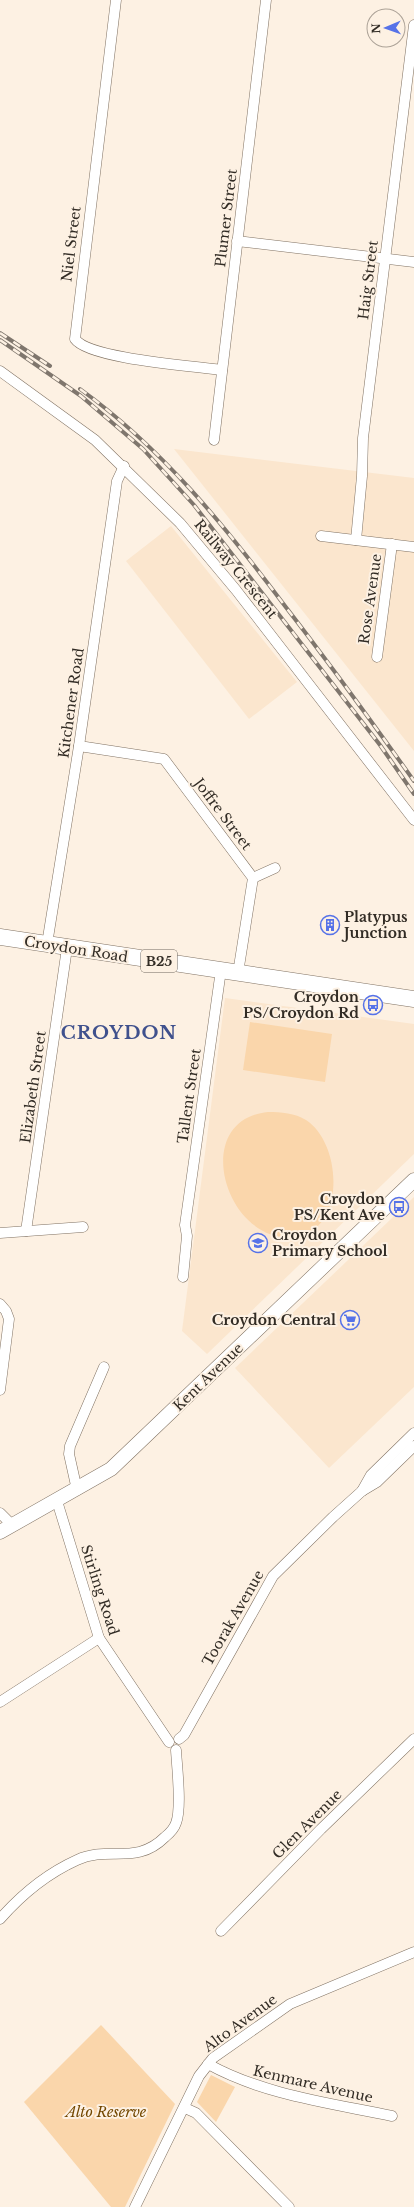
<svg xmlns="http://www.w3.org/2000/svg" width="414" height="2207" viewBox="0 0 414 2207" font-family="'Libre Baskerville',serif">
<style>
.built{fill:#fbe6ce}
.park{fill:#fad6ab}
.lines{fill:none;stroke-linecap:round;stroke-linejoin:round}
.minor-casing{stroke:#807263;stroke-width:11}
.secondary-casing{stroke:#807263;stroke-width:15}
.primary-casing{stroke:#807263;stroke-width:17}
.minor{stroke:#fff;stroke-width:10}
.secondary{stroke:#fff;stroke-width:14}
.primary{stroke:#fff;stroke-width:16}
.rail-casing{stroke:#7f766d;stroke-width:4}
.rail{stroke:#fdf1e3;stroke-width:2.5;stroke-dasharray:8;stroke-linecap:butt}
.labels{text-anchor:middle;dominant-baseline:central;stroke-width:4;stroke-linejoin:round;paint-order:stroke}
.shield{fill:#fdf1e3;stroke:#6f675e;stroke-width:1}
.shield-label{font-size:13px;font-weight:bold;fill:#322c25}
.street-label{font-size:14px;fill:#322c25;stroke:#fdf1e3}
.poi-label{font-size:14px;font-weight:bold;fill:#322c25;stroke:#fdf1e3;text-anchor:end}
.park-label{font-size:14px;font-style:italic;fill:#734800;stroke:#fdf1e3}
.district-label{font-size:18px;font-weight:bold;letter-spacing:1px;fill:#40518d;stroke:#fdf1e3}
</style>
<rect width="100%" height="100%" fill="#fdf1e3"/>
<!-- built -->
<g class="built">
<polygon points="174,449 414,478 414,751"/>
<polygon points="171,526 297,682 249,719 126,561"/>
<polygon points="225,998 414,1024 414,1154 207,1354 182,1331"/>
<polygon points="414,1197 414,1387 329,1468 235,1368"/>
</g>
<!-- park -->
<g class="park">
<polygon points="250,1022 332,1034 325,1082 243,1070"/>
<path d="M268 1112C281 1112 295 1113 306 1120 343 1144 346 1232 294 1237 225 1244 189 1120 268 1112Z"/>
<polygon points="101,2025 175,2104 125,2207 111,2207 24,2102"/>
<polygon points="211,2075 235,2087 216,2122 197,2102"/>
</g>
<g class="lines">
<defs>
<g id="minor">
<path d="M116 0 75 339C89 359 195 366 222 370"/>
<polyline points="237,241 414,262"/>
<polyline points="0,371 95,440 180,523 236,590 414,820"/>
<polyline points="214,440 266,0"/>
<polyline points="321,536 414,547"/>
<polyline points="356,540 362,476 363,438 414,25"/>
<polyline points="377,657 392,544"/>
<polyline points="79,746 164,759 253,878 238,973"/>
<polyline points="253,878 275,868"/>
<polyline points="47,944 79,746 117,481 124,466"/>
<polyline points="26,1231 67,948"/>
<polyline points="0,1233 83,1227"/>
<polyline points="183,1277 187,1236 185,1225 221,970"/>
<polyline points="0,1304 6,1311 9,1319 0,1390"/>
<polyline points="77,1490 69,1454 70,1446 104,1367"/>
<polyline points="362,1491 371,1475 414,1433"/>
<polyline points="57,1501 99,1638 169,1742"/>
<polyline points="0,1513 12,1525"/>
<polyline points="0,1702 99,1638"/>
<polyline points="179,1739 184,1735 273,1576 333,1517 362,1491 377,1482 414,1446"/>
<path d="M0 1919C22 1894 46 1874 77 1860 109 1845 136 1866 165 1837 170 1833 174 1829 176 1823 182 1808 177 1768 176 1750"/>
<polyline points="221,1931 321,1829 414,1739"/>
<path d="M208 2064C264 2095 330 2103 392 2116"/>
<polyline points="185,2108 196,2113 289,2207"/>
<polyline points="135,2207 199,2076 213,2058 290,2004 414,1952"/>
</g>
<polyline id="secondary" points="0,1532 111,1469 414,1180"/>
<polyline id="primary" points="0,937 414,999"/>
</defs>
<!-- minor casing -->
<use href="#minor" class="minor-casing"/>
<!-- secondary casing -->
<use href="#secondary" class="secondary-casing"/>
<!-- primary casing -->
<use href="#primary" class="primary-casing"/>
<!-- minor -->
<use href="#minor" class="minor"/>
<!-- secondary -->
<use href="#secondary" class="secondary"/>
<!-- primary -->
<use href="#primary" class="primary"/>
<defs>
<g id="rail">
<polyline points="0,333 50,366"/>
<polyline points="0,340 81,396 143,449 194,505 380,745 414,794"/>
<path d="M80 389C162 448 225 526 285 606 329 663 372 722 414 781"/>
</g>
</defs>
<!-- rail casing -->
<use href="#rail" class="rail-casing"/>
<!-- rail -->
<use href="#rail" class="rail"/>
</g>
<!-- icons -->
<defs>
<symbol id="building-ring" viewBox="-11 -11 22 22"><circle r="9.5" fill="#fdf1e3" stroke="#5672e8" stroke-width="1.5"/><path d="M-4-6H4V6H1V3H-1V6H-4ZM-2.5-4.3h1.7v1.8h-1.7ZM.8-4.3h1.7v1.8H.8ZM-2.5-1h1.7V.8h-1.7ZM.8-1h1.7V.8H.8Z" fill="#5672e8"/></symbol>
<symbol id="bus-ring" viewBox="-11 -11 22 22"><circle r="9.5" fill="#fdf1e3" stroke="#5672e8" stroke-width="1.5"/><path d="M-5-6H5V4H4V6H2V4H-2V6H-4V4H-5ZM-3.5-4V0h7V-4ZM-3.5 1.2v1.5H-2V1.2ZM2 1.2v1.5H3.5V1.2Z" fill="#5672e8"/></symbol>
<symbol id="school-ring" viewBox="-11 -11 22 22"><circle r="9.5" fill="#fdf1e3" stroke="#5672e8" stroke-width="1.5"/><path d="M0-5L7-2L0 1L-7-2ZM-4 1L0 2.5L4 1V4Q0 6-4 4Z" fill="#5672e8"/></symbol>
<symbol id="supermarket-ring" viewBox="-11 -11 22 22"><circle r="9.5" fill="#fdf1e3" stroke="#5672e8" stroke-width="1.5"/><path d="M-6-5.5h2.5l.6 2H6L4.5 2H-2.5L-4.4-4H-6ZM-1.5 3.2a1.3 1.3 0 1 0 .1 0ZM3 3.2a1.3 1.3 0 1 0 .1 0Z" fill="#5672e8"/></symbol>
</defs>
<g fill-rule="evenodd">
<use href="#building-ring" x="319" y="914" width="22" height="22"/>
<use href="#bus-ring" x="362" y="994" width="22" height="22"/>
<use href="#bus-ring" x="388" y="1196" width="22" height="22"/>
<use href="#school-ring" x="247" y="1232" width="22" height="22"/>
<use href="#supermarket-ring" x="339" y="1309" width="22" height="22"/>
</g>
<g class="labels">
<!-- shield labels -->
<rect class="shield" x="141" y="950" width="36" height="22" rx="3"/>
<g class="shield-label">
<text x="159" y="961">B25</text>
</g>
<!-- street labels -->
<g class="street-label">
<text transform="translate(226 218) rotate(-83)">Plumer Street</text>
<text transform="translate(71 244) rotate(-83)">Niel Street</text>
<text transform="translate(368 280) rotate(-83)">Haig Street</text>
<text transform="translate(236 569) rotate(51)">Railway Crescent</text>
<text transform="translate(370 599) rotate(-82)">Rose Avenue</text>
<text transform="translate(71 703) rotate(-82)">Kitchener Road</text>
<text transform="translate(223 814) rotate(53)">Joffre Street</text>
<text transform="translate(76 949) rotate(9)">Croydon Road</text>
<text transform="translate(33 1087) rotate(-82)">Elizabeth Street</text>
<text transform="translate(189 1096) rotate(-82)">Tallent Street</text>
<text transform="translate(208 1377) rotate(-44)">Kent Avenue</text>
<text transform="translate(100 1590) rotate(72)">Stirling Road</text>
<text transform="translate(233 1618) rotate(-60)">Toorak Avenue</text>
<text transform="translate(307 1824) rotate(-45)">Glen Avenue</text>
<text transform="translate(240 2023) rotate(-36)">Alto Avenue</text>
<text transform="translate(313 2084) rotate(13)">Kenmare Avenue</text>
</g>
<!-- poi labels -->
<g class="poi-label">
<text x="344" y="917" text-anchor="start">Platypus<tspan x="344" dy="16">Junction</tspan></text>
<text x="359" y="997">Croydon<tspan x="359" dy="16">PS/Croydon Rd</tspan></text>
<text x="385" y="1199">Croydon<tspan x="385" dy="16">PS/Kent Ave</tspan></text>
<text x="272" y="1235" text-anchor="start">Croydon<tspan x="272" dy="16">Primary School</tspan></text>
<text x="336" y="1320">Croydon Central</text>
</g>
<!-- park labels -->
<g class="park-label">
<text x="106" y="2112">Alto Reserve</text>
</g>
<!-- district labels -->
<g class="district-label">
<text x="119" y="1033">CROYDON</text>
</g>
</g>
<!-- north arrow -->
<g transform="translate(386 28) rotate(268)"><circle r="19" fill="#fdf1e3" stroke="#aca297"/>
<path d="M0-3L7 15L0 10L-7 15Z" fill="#5672e8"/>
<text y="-6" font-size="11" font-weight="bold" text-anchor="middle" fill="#322c25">N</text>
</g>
</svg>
